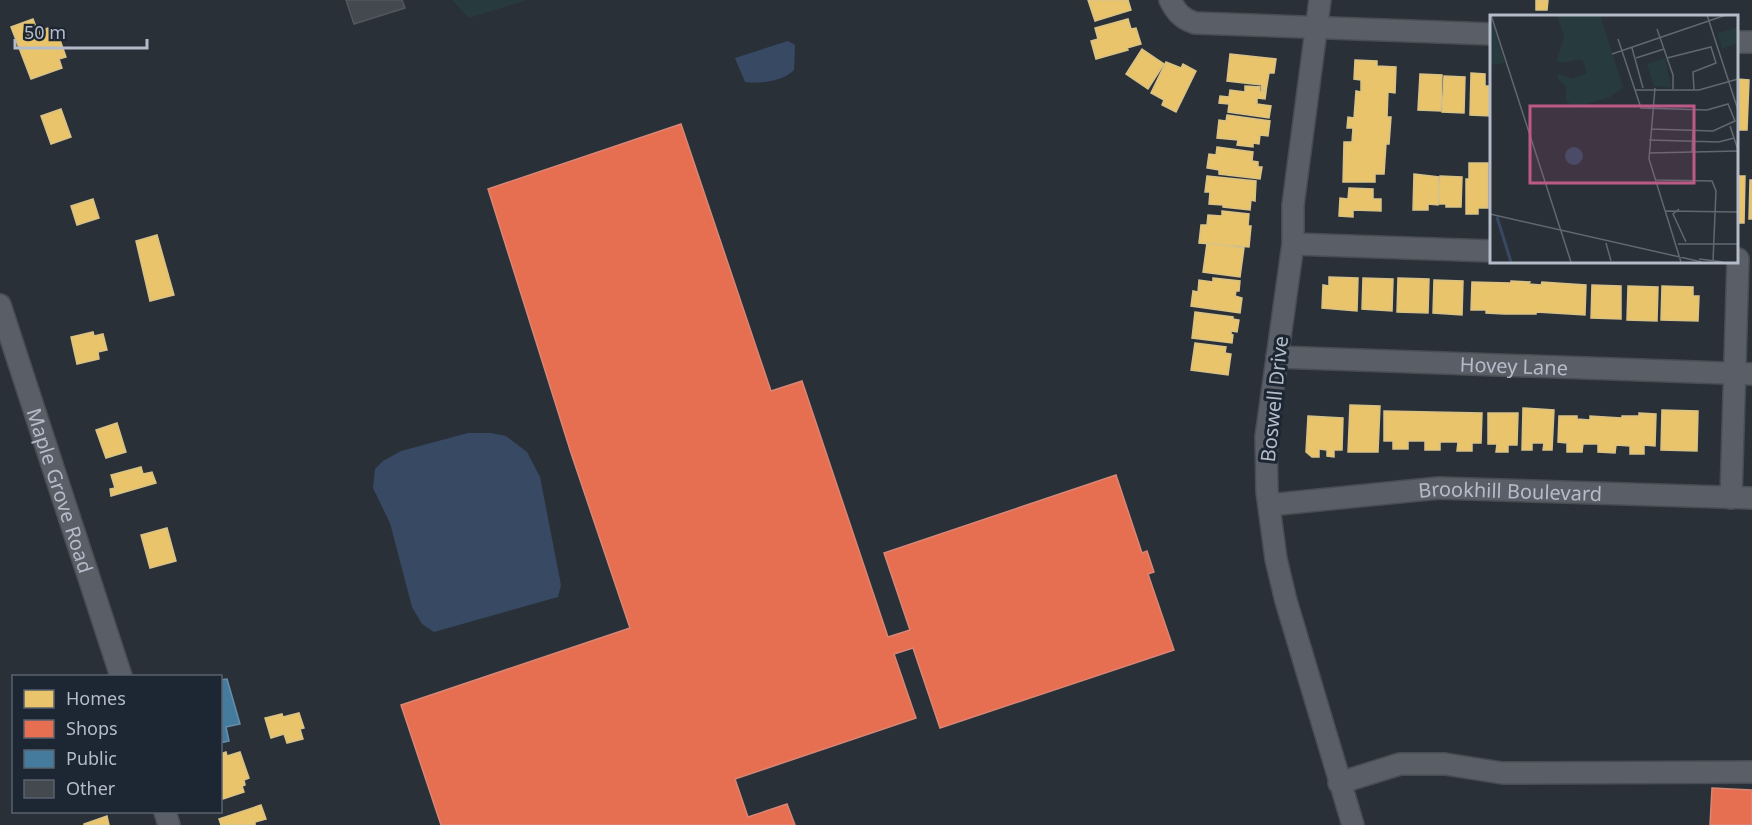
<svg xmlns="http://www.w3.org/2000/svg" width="1752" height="825" viewBox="0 0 1752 825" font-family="'Noto Sans',sans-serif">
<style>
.green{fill:#273a3e}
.water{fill:#384963}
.homes{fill:#e9c46a;stroke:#d9c286;stroke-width:1.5}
.shops{fill:#e76f51;stroke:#d88675;stroke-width:1.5}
.public{fill:#457b9d;stroke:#668eaa;stroke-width:1.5}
.building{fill:#444950;stroke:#52575f;stroke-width:1.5}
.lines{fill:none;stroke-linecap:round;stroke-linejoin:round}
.minor-casing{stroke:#484c53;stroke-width:24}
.minor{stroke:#5a5e66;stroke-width:21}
.labels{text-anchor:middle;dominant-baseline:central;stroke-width:6;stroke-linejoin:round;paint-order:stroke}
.street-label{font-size:20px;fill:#b4bcc9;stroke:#1d2633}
.inset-river{fill:none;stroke:#384963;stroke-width:3}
.inset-road{fill:none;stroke:#616872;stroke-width:1.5}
.view{fill:#bc5a87;fill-opacity:0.15;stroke:#bc5a87;stroke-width:3}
.inset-edge{fill:none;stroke:#b4bcc9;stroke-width:3}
</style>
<rect width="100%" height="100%" fill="#2a3038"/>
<!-- green -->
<polygon class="green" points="452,0 527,0 469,18"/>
<!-- water -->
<g class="water">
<path d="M788 41 795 45 794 70C784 81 760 84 745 82L735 58Z"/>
<polygon points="468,433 491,433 506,436 527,452 540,477 561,585 558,597 434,632 422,624 412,607 390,523 373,488 375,469 383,461 401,451"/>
</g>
<!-- homes -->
<g class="homes">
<polygon points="1088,0 1128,0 1131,10 1095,21"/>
<polygon points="1536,0 1548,0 1547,10 1536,10"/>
<polygon points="33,19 38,32 48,28 52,39 59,37 66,57 59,59 62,68 31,79 11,27"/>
<polygon points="1128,19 1131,29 1136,28 1141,44 1127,48 1128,50 1096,59 1091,41 1098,39 1095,28"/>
<polygon points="1142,49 1164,64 1148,89 1126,74"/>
<polygon points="1230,54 1276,59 1274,73 1269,73 1266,91 1261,90 1262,85 1227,81"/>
<polygon points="1355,60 1377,61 1377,66 1396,67 1395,93 1388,92 1387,117 1391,117 1389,144 1386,144 1384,174 1375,174 1375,182 1343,182 1344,142 1352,142 1353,128 1347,128 1348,117 1354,118 1356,91 1361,92 1361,80 1354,79"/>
<polygon points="1166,62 1181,68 1183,64 1196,71 1176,112 1162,105 1164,100 1151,93"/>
<polygon points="1471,73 1485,74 1485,86 1491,86 1491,116 1470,115"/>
<polygon points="1420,74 1442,75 1441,111 1418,110"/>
<polygon points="1444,76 1465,77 1464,113 1442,112"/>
<polygon points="1737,79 1749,80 1747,130 1736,130 1736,86 1737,86"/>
<polygon points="1245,86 1260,87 1259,91 1266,92 1265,99 1257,98 1257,104 1271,106 1269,118 1228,112 1229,104 1219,103 1220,96 1229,97 1230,90 1245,92"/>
<polygon points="61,109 71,137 51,144 41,116"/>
<polygon points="1227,115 1270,121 1268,136 1260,135 1259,144 1253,143 1253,147 1237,145 1238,140 1217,138 1219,120 1226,121"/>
<polygon points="1217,147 1253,152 1252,161 1258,162 1258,167 1262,167 1260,179 1219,174 1219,170 1207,168 1209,154 1216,155"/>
<polygon points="1469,163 1488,163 1488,208 1478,208 1478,214 1466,214 1466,179 1469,179"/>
<polygon points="1414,174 1439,177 1438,205 1428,204 1428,210 1413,210"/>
<polygon points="1207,176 1256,181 1255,201 1251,200 1250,210 1223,207 1223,205 1209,204 1210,192 1205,192"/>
<polygon points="1440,176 1462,177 1461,207 1446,207 1446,204 1439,204"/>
<polygon points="1736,176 1745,176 1744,223 1736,223"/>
<polygon points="1750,180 1752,180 1752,219 1749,219"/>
<polygon points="1349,188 1373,189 1373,199 1381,199 1381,211 1353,210 1353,217 1339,216 1340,198 1348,199"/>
<polygon points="93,199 99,218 77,225 71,206"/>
<polygon points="1222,211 1249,214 1248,226 1251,226 1249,247 1199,243 1201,225 1207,225 1208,215 1222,216"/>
<polygon points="157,235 174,295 150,301 136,241"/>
<polygon points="1207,243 1244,248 1240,277 1203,272"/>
<polygon points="1329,277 1358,278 1357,311 1322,308 1323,285 1329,286"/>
<polygon points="1213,278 1240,281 1239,291 1236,291 1235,296 1242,298 1240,313 1191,306 1193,291 1198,292 1199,280 1213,282"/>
<polygon points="1363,278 1393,279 1392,311 1362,309"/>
<polygon points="1398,278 1429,279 1428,313 1397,312"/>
<polygon points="1434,280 1463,281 1462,315 1433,313"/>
<polygon points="1511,281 1530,282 1529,284 1541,285 1542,282 1586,285 1585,315 1536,312 1536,314 1504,314 1486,313 1486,310 1471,310 1472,282 1511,283"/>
<polygon points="1592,285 1621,286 1621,319 1591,318"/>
<polygon points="1628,286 1658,287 1657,321 1627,320"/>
<polygon points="1662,286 1693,287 1693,296 1699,296 1698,321 1661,320"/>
<polygon points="1195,312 1233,317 1233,319 1239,320 1237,332 1231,331 1231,334 1233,335 1232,343 1192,338"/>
<polygon points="93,332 94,336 103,334 107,350 98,352 99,359 77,364 71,337"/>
<polygon points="1195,343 1226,347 1225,353 1231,354 1228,375 1191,370"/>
<polygon points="1350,405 1380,406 1378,452 1348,452"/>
<polygon points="1523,408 1554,410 1552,450 1543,450 1544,443 1532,443 1532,450 1522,450"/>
<polygon points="1662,410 1698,411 1697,451 1661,450"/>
<polygon points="1384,411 1482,413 1481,443 1472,443 1472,451 1457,451 1458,442 1440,442 1440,450 1425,450 1425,441 1408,441 1408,449 1393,449 1393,441 1384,441"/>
<polygon points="1488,413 1518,413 1517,445 1508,445 1508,452 1496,452 1497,444 1488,444"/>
<polygon points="1639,413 1656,414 1655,446 1644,445 1644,454 1630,454 1630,446 1616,445 1615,453 1598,452 1598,444 1583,444 1582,452 1567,452 1567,443 1558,442 1559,416 1577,416 1577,419 1590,420 1590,416 1622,418 1622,416 1639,416"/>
<polygon points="1308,416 1343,418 1342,450 1334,450 1334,457 1327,456 1327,450 1319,449 1319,457 1312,457 1306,452"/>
<polygon points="117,423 126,452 106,458 96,430"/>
<polygon points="141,467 143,474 152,472 156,483 111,496 110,489 115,488 111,475"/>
<polygon points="167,528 176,561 150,568 141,535"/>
<polygon points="299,713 304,728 300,729 303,739 287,743 284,734 271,738 265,718 282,714 283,717"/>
<polygon points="226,752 227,756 240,752 249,778 244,780 245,785 242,786 244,792 220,800 220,754"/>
<polygon points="261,805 266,819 255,822 255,825 221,825 219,819"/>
<polygon points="107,816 109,825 84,825 84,824"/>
</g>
<!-- shops -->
<g class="shops">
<polygon points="681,124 771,391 802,381 888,637 910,630 884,553 1116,475 1142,553 1147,551 1154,572 1148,574 1174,650 940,728 913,648 894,654 916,718 735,779 748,817 787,804 795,825 441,825 401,705 630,628 571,453 488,189"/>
<polygon points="1712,788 1752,790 1752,825 1710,825"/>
</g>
<!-- public -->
<polygon class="public" points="227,679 240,724 226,727 229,741 220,743 220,680"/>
<!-- building -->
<polygon class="building" points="346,0 402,0 405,8 354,24"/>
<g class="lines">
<defs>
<g id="minor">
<path d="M1170 0C1176 12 1182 19 1195 23L1491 34"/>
<polyline points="1320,0 1293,205 1293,244 1266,437 1267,492 1276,559 1286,601 1353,825"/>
<polyline points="1736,42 1752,42"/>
<polyline points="1293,244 1491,251"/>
<path id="s1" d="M0 305 121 676"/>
<path id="s2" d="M1277 357 1752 374"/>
<polyline points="1731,498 1738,259"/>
<path id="s3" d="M1269 505 1439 488 1752 498"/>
<polyline points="1339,783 1400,764 1445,764 1502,773 1752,772"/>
<polyline points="165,812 169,825"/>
</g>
</defs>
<!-- minor casing -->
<use href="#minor" class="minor-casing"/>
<!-- minor -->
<use href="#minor" class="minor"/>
</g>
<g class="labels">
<!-- street labels -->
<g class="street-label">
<text stroke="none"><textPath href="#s2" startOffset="237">Hovey Lane</textPath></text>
<text transform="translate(1274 399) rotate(-84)">Boswell Drive</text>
<text stroke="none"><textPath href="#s1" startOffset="195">Maple Grove Road</textPath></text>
<text stroke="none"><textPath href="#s3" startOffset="242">Brookhill Boulevard</textPath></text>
</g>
</g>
<!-- overview -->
<g transform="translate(1490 15)">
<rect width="248" height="248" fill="#2a3038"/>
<path d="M67 0H110L133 72 120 82 84 93 76 85V71L68 64V59L82 64 97 58 92 44 71 48 67 45 74 22ZM0 1 15 48 0 50ZM247 13V28L232 34 227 18ZM175 43 181 72 164 71 157 49Z" fill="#273a3e"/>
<path d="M75 141a9 9 0 1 1 18 0a9 9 0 1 1-18 0Z" fill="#384963"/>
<path class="inset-river" d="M7 202 21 247"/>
<path class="inset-road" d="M1 0 81 247M217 0 248 95M167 14 183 60V74M128 24 151 93 217 95 238 89 245 106 223 116 161 114M142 33 153 73M122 39 236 0M146 43 174 34M177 43 221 32 226 48 203 57 204 75M165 73 159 144 191 247M145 75H209L248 64M240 111 248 135M159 125 229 127 244 123M159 138 248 136M202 138 203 115M165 165 222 166 226 176 223 246M189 194 183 199 196 227M176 196 248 197M0 199 212 247M116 228 121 246M188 229H248M209 244 233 247"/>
<path class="view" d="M40 91H204V168H40Z"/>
<rect width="248" height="248" class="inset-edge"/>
</g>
<!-- legend -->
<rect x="12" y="675" width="210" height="138" fill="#1d2633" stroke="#59626f" stroke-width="1.5"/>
<rect x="24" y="690" width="30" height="18" fill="#e9c46a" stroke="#59626f" stroke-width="1.5"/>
<text x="66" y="705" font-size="18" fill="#b4bcc9">Homes</text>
<rect x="24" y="720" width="30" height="18" fill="#e76f51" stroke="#59626f" stroke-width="1.5"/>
<text x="66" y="735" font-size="18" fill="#b4bcc9">Shops</text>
<rect x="24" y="750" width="30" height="18" fill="#457b9d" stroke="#59626f" stroke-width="1.5"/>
<text x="66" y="765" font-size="18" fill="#b4bcc9">Public</text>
<rect x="24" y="780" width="30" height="18" fill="#444950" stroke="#59626f" stroke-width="1.5"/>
<text x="66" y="795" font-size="18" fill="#b4bcc9">Other</text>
<!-- scale -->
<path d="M15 39v9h132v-9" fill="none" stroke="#b4bcc9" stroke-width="3"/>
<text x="24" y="39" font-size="18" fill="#b4bcc9" stroke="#1d2633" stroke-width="4.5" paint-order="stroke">50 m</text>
</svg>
